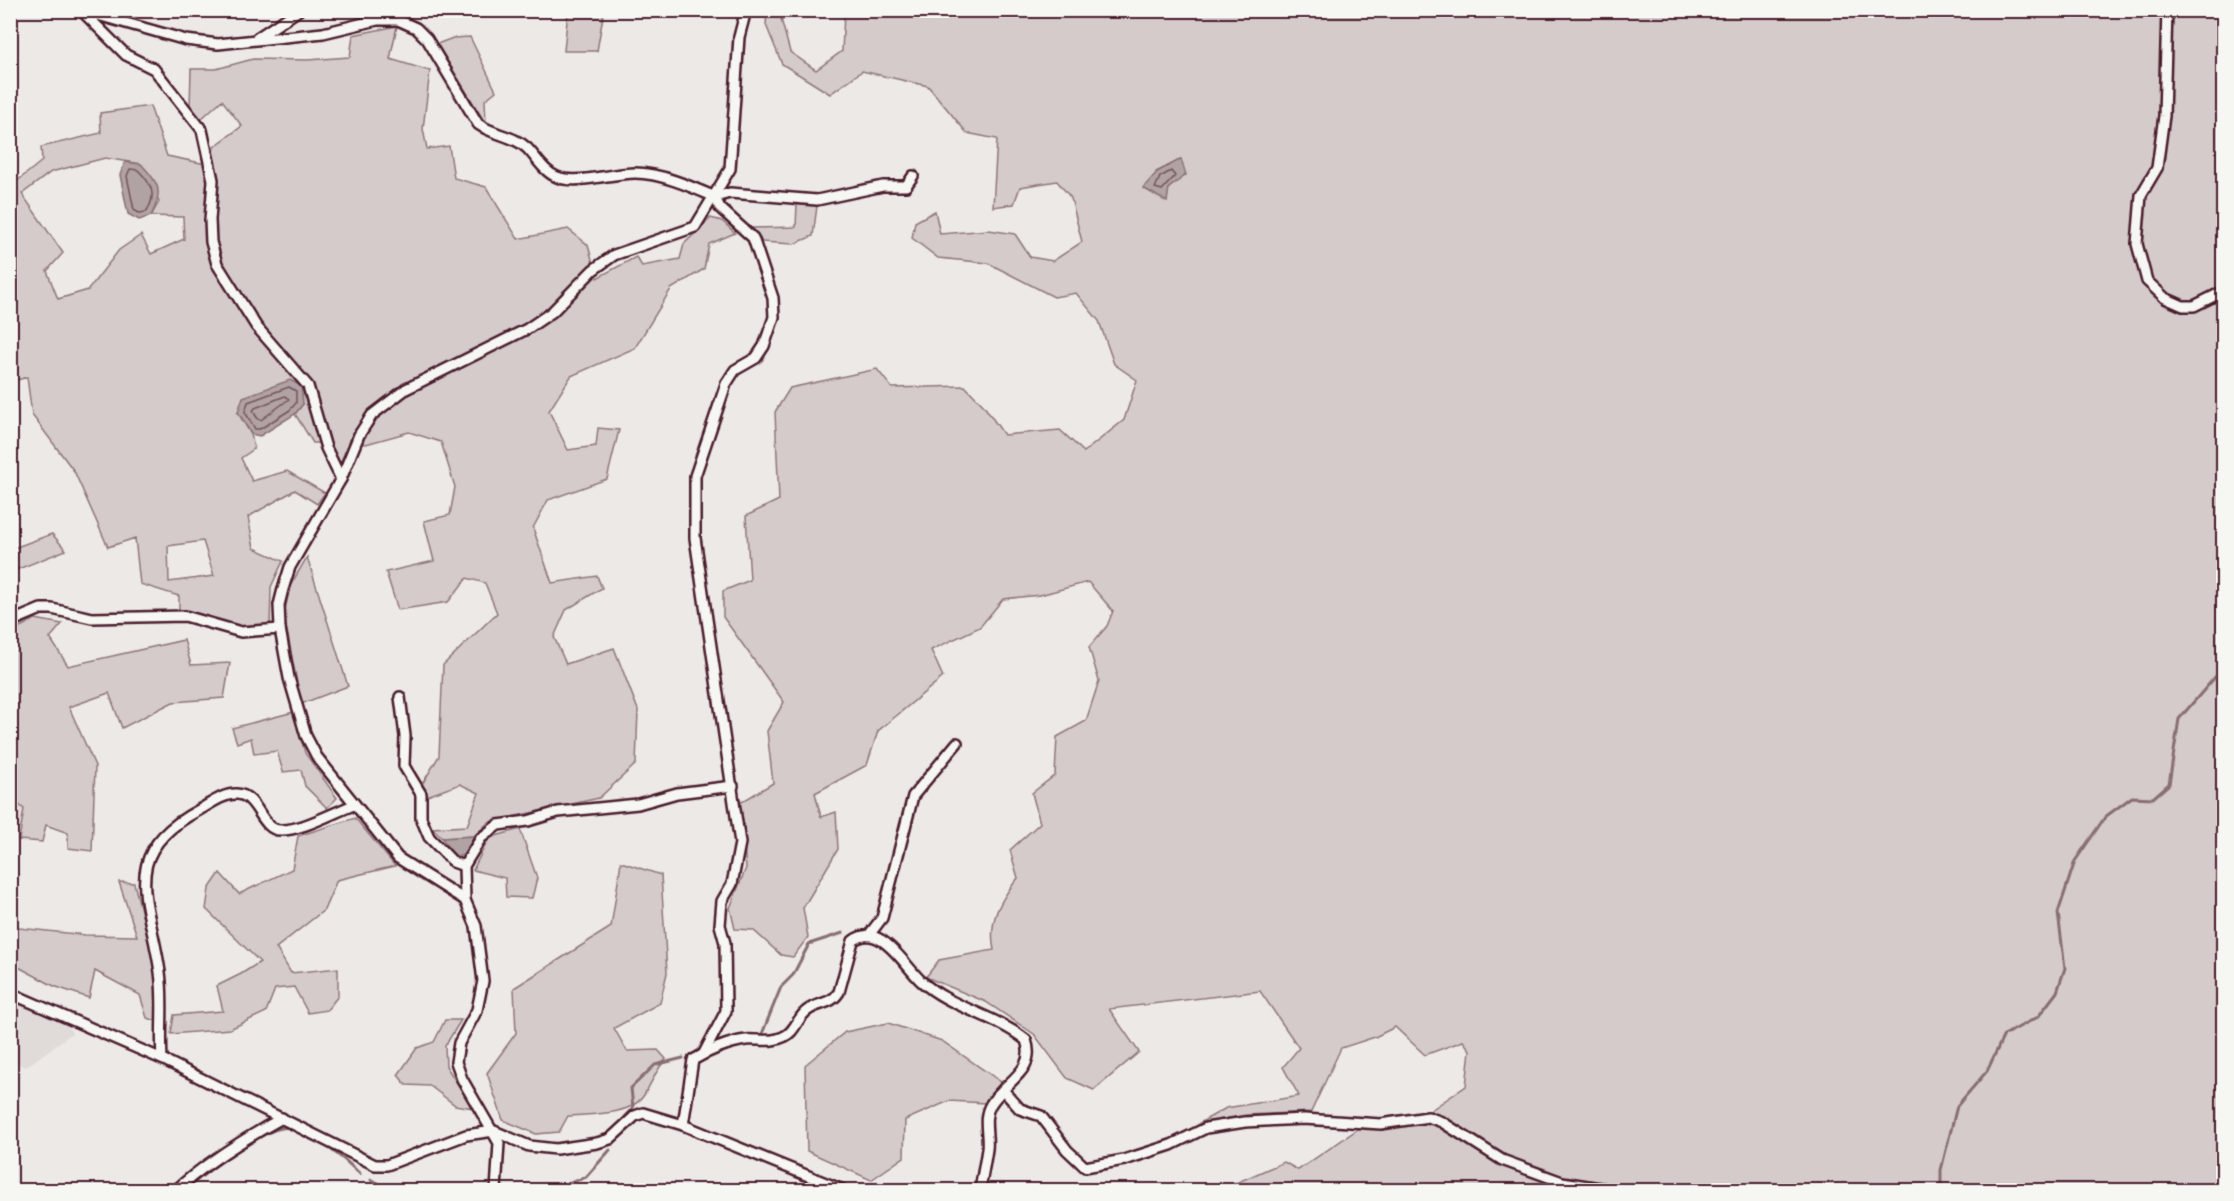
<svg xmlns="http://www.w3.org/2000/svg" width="2234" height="1201" viewBox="0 0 2234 1201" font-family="'Comic Neue',sans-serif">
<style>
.built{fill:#e0dad8}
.green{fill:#d4cbca;stroke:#8f757a;stroke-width:1.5;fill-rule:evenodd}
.water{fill:#b1a2a3;stroke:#886e73;stroke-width:1.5}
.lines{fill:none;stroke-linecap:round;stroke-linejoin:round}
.shore{stroke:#73535b;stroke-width:1.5}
.stream{stroke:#886e73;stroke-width:3}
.street-casing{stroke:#4a1f2b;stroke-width:14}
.street{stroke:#f6f6f2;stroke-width:9}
</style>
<rect width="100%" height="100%" fill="#ece9e6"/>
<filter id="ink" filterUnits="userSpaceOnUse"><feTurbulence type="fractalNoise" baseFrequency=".0167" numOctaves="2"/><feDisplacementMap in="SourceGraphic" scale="12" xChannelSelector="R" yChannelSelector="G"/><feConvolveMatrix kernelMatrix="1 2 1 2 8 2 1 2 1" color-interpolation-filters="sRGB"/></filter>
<g filter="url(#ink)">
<!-- built -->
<g class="built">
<polygon points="11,797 24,809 11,887"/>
<polygon points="10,997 65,1021 72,1033 26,1067 11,1061"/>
</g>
<!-- green -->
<g class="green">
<path d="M801 10 2223 11V1190H1220L1284 1162 1298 1170 1361 1127 1421 1121 1431 1110 1466 1086 1470 1050 1463 1041 1425 1055 1395 1027 1375 1037 1341 1048 1311 1112 1246 1115 1198 1124 1226 1108 1299 1096 1283 1067 1299 1048 1260 991 1109 1009 1139 1052 1094 1090 1067 1078 1034 1034 986 1002 926 977 939 960 994 950C988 921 1000 900 1018 878L1010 850 1040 823 1032 793 1055 775 1057 737 1086 721 1099 681 1089 647 1107 626 1113 611 1088 582 1040 595 1003 599 980 627 931 650 943 677 878 731 867 765 815 793 821 817 836 812 838 849 803 908 808 937 793 957 781 955 753 930 735 929 730 908 746 868 740 803 773 783 767 731 784 702 723 617V591L750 580 746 516 779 500 775 412 790 388 877 369 892 388 965 386 984 406 1004 435 1060 430 1084 452 1124 420 1137 380 1114 364 1099 321 1076 293 1054 297 988 263 938 258 912 238 915 222 935 211 940 234 989 230 1015 234 1030 257 1053 261 1082 242 1071 198 1057 181 1020 187 1014 204 993 207 997 139 967 133 928 86 862 71 830 94 782 64 766 25 767 11ZM844 14 842 51 816 70 790 52 781 19ZM1180 160H1181L1169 188 1156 172Z"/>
<polygon points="568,11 604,11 597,51 564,51"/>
<path d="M397 26 390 59 430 71 423 129 427 149 449 146 454 178 486 187 518 239 568 229 588 245 597 278 636 257 642 266 680 259 684 244 711 218 722 221 735 233 709 244 704 269 671 289 635 348 571 376 549 411 568 450 596 446 598 428 619 430 607 479 548 500 533 528 552 583 597 576 602 588 566 610 554 637 566 664 614 648 638 710 636 764 599 798 489 822 474 836 442 838 432 828 467 826 479 793 460 784 427 796 421 786 439 756 443 665 497 613 485 583 467 578 448 602 398 610 386 572 434 561 424 521 450 515 455 487 441 442 409 432 366 444 350 442 339 465 330 443H313L295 414 303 404 238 413 251 434 254 449 241 458 252 481 287 471 325 493 317 504 295 490 248 517 254 548 283 561 271 587 270 628 235 627 179 610V596L140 584 135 538 108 547 74 471 32 415 27 377 11 382V186L42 161 41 147 101 133 100 113 150 106 167 156 211 165 214 147 242 126 222 100 200 120 190 108 191 69H216L253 59 307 60 350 57 353 35ZM105 158 141 164 159 202 151 216 183 217 184 239 151 254 141 235 119 250 88 290 58 299 47 271 63 253 22 194 51 172ZM203 541 214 576 169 582 168 546Z"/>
<polygon points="470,37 496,91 485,100 486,124 437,44 453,38"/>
<polygon points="797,204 817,206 813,236 794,244 762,242 753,228 796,227"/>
<polygon points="52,534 66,550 11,572 11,549"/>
<polygon points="307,557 348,686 301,704 284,615 290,586"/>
<polygon points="35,619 62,624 50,638 68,666 184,640 191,665 230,663 224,698 173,702 122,728 109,693 69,707 95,766 92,851 68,848 68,833 46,825 42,842 19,840 24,809 10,797 11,632"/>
<polygon points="294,712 305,753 337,798 327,808 305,786 301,770 283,772 277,751 254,754 251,738 237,743 232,728"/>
<polygon points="355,818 395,866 337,880 324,910 276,948 291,973 338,968 338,996 327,1010 308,1013 294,987 275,989 266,1012 230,1029 171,1034 174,1015 223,1011 217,986 241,974 260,962 206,909 209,889 220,873 239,894 292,869 298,836"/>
<polygon points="520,829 537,878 532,898 506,897 505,878 473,870 489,838"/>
<path d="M621 862 661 875 667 973 660 1003 614 1028 627 1051 658 1050 666 1059C656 1070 652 1082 644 1095 631 1116 590 1114 568 1116L559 1132 536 1134 503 1120 487 1073 516 1033 514 988 611 927Z"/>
<polygon points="119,882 134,883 157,973 157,1021 147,1018 140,995 95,971 89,998 54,986 11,963 10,927 85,935 137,936"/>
<polygon points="445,1020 461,1020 445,1046 446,1066 473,1108 455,1105 430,1086 406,1085 398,1075 417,1048 434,1042"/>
<polygon points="888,1023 942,1041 1001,1082 986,1103 949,1101 905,1120 904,1157 871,1180 807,1151 805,1065 845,1032"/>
</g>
<!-- water -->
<g class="water">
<polygon points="1181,159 1186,175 1169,188 1167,202 1143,188 1157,172"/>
<path d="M125 162 141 164C159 183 164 191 151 216L139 220 128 214 120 175Z"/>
<polygon points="290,380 301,386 303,404 295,414 260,436 251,434 238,412 243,397"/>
<polygon points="474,836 465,855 454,857 442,838"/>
</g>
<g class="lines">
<!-- shore -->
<g class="shore">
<path d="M130 169 138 170C151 183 158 195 146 212L139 213 134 210 127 176Z"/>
<polygon points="1171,171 1175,176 1162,190 1155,188 1160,177"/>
<polygon points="289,387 296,391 296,403 290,410 260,429 255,429 245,412 248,402"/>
<polygon points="285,396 289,399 261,420 258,419 253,411 255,408"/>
</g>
<!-- stream -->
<g class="stream">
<polyline points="734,1038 762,1034 781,987 793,975 809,944 843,933"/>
<polyline points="613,1131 633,1108 631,1088 655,1065 683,1058"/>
<polyline points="371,1180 378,1183 383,1190"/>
<path d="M186 1190C203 1174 268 1122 292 1128 315 1135 343 1157 360 1174"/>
<polyline points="551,1190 586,1177 610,1150"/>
<polyline points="1941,1190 1941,1170 1957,1106 1987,1071 2004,1035 2038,1017 2057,992 2065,968 2058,913 2075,861 2105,817 2132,797 2153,798 2169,784 2179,719 2222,669"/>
</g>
<defs>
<g id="street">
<path d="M80 10 186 40 218 44 323 33 377 20H398L416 28 427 39 478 124C493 135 513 135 527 148 536 157 544 172 557 177 576 185 613 173 635 173 661 173 692 187 715 197L720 208 753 238 773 298 774 317 764 346 756 358 735 370 726 384 695 476V538L740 843 732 884 722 901 720 925 725 943 726 1011 704 1053"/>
<polyline points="2167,10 2164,116 2157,168 2141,195 2137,244 2147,281 2165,298 2183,306 2194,306 2224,291"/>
<polyline points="82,11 126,55 154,69 202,130 213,180 210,220 211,242 217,264 256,326 308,386 326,448 341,479"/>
<polyline points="257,38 299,10"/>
<polyline points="715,197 730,193 817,200 883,186 906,186 913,176"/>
<polyline points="10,622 41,609 52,609 92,618 185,616 241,632 280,629"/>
<polyline points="400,697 405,736 404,766 421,794 421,818 429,837 453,862 464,866"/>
<polyline points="465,900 398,858 317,757 306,736 289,678 280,629 279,605 283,589 290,567 341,479 359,435 372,415 406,389 527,329 552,312 593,270 614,255 695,227 730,169 739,37 746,10"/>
<polyline points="869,935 882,918 913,796 957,743"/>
<polyline points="10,993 162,1059 375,1165 387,1165 466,1135 494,1131 529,1146 556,1149 597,1143 610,1139 635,1116 643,1113 683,1125 843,1190"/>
<path d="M162 1059C160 1030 164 1000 160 972 150 900 116 854 199 810 210 804 224 793 237 794 258 795 261 830 280 830 301 831 334 812 354 805"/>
<polyline points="1003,1090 1020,1109 1041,1116 1067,1150 1085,1167 1124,1160 1171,1145 1206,1128 1245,1122 1304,1119 1381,1124 1428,1117 1442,1122 1502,1160 1562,1182 1613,1190"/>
<path d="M683 1125 693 1060C708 1051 729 1042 746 1040 759 1039 771 1043 783 1037 796 1032 797 1017 808 1010 819 1002 831 1005 839 992L853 941C879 920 904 965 921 981 951 1008 995 1015 1026 1040 1037 1071 1005 1081 991 1104 982 1118 989 1134 987 1149 985 1163 982 1177 980 1190"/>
<path d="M176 1190C208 1161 244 1139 282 1118"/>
<polyline points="496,1190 499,1143 462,1079 456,1062 459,1043 477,1010 483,981 476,926 465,900 464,866 481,838 498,825 528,821 558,812 638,804 677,793 733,786"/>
</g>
</defs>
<!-- street casing -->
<use href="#street" class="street-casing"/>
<!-- street -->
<use href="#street" class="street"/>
</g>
</g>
<!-- margin -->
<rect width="2234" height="1201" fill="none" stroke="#f6f6f2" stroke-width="36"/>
<rect x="18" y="18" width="2198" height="1165" fill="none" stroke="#4a1f2b" stroke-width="2" filter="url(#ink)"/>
</svg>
